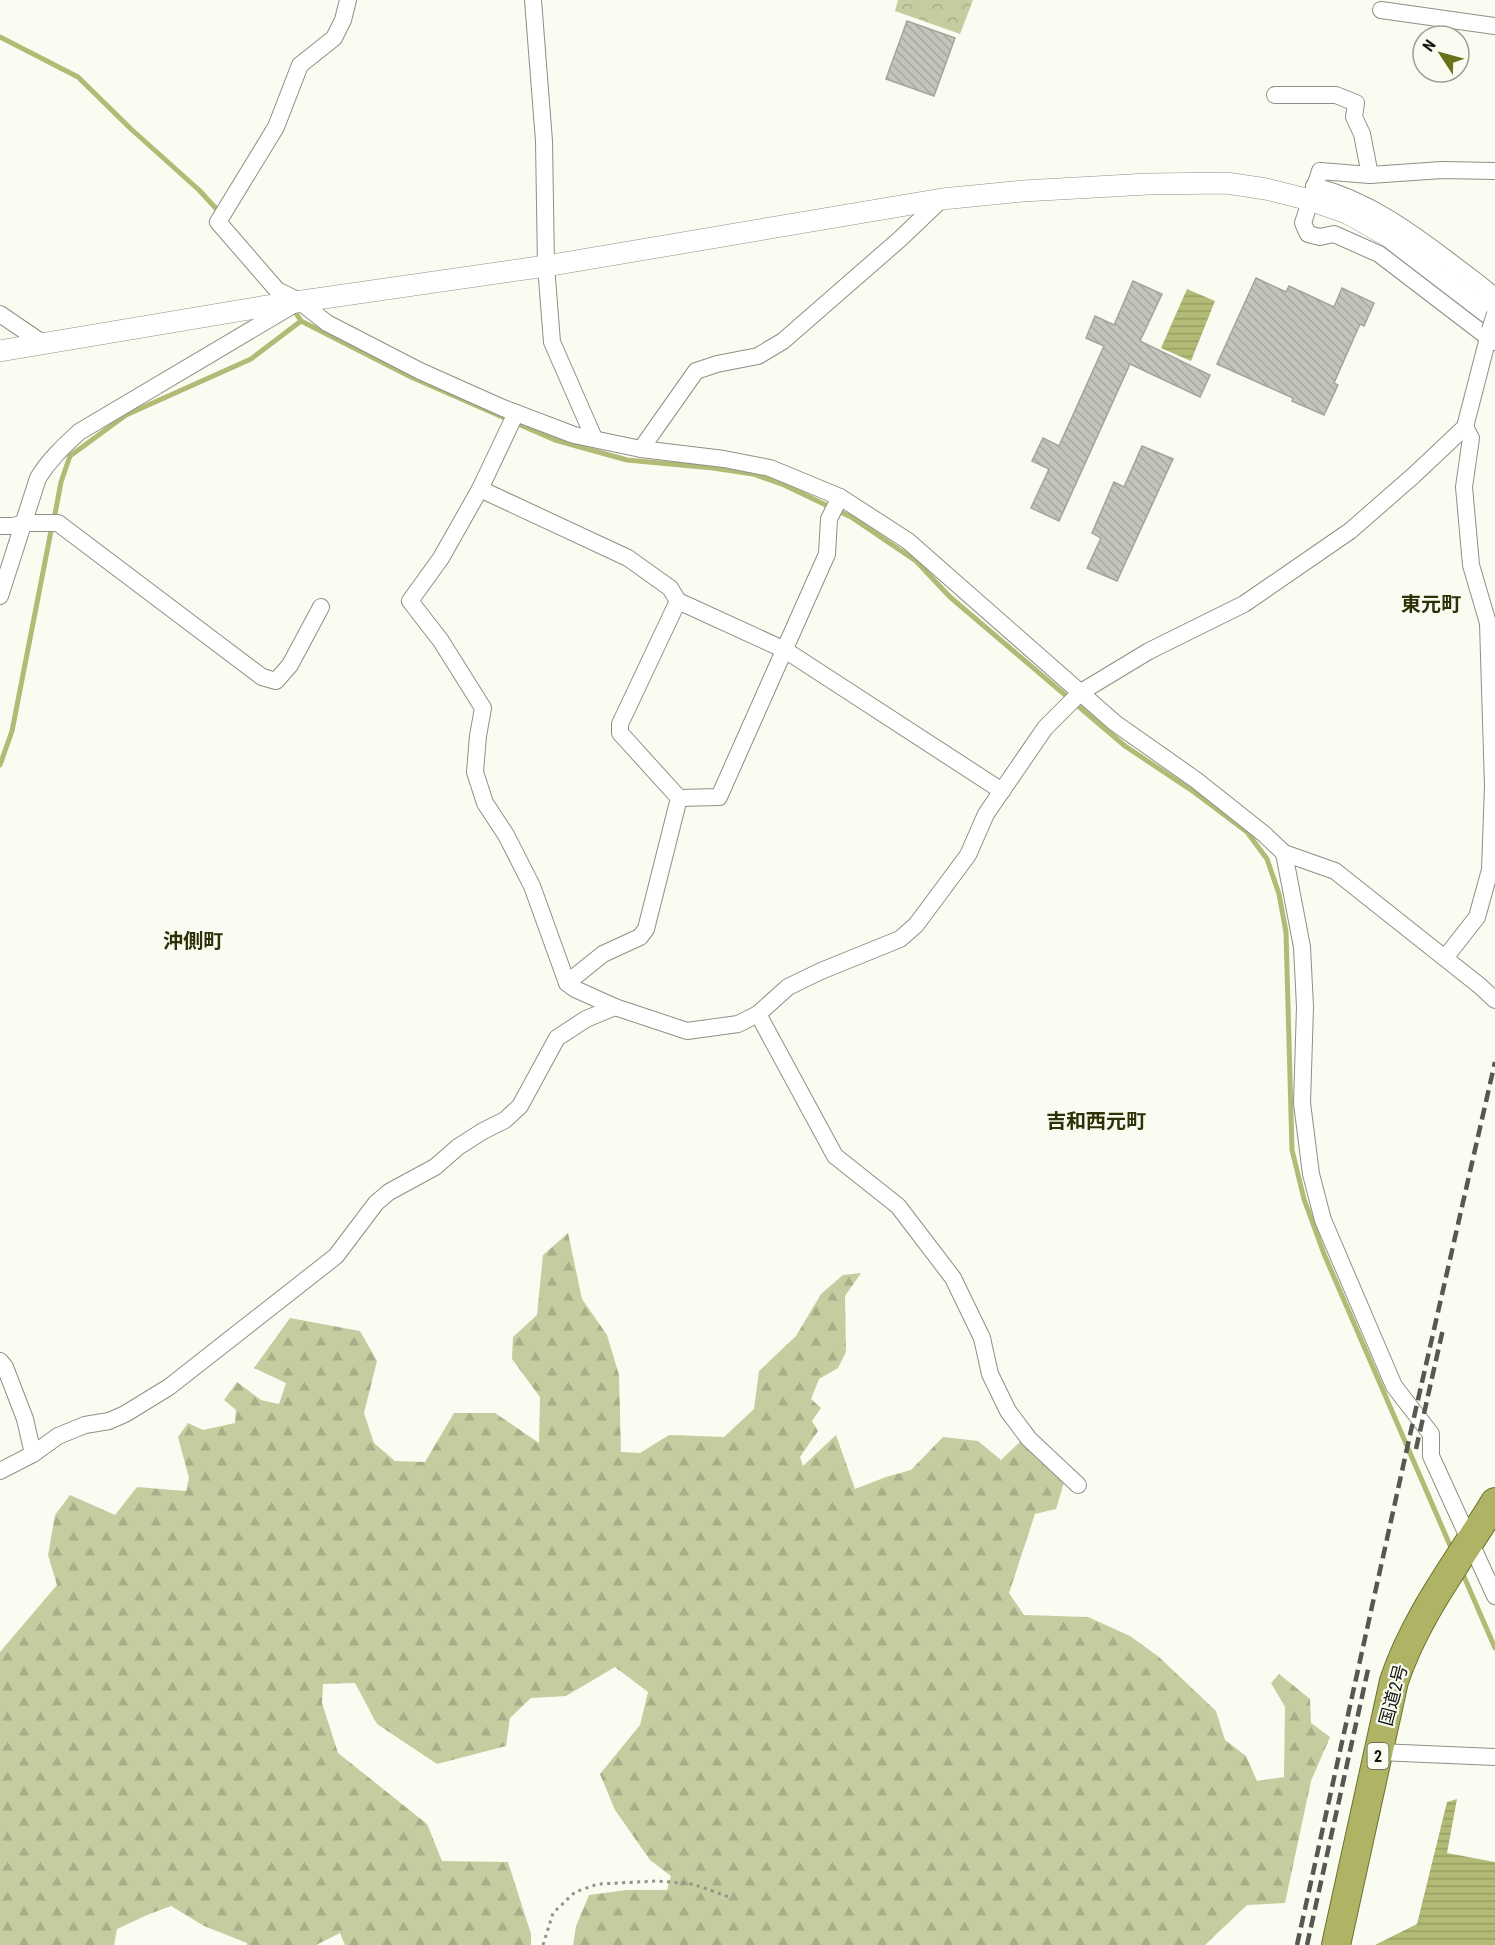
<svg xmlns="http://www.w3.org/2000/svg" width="1495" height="1945" viewBox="0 0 1495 1945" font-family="'Roboto Condensed','Noto Sans JP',sans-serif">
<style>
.forest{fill:url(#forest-firs)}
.park{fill:url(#park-crowns)}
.water{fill:url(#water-rules)}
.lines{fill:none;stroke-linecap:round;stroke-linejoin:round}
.stream{stroke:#b2ba75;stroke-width:5}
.building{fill:url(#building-back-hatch);stroke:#a3a59a;stroke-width:1.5}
.minor-casing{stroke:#8e9086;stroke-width:18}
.tertiary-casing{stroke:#8e9086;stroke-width:22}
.trunk-casing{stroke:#6b712f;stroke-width:30}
.path{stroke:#91938b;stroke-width:3;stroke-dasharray:3 4.5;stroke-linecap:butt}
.minor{stroke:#fff;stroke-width:16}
.tertiary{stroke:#fff;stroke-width:21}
.trunk{stroke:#aeb464;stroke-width:28}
.rail{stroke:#575852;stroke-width:4.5;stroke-dasharray:12 6;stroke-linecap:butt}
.minor-bridge-casing{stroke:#8e9086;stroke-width:18;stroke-linecap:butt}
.minor-bridge{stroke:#fff;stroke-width:16}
.labels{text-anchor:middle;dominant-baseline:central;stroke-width:4.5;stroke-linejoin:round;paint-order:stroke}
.shield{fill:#fafcf1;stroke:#5a5a55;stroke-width:1.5}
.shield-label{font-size:16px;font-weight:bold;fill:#151512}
.street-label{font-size:18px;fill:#151512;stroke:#fafcf1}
.neighbourhood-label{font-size:20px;font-weight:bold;fill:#2e3107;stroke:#fafcf1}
</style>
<defs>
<pattern id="forest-firs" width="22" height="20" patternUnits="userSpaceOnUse" patternTransform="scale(1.5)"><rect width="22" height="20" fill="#c6cc9f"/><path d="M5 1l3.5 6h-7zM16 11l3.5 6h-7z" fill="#a9ae88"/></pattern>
<pattern id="park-crowns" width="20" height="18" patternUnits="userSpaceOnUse" patternTransform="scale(1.5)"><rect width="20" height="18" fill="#c6cc9f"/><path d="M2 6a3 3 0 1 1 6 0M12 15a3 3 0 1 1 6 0" fill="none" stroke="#a9ae88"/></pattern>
<pattern id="water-rules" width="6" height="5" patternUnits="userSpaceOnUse" patternTransform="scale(1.5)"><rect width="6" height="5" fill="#b2ba75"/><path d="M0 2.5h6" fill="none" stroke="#989f64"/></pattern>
<pattern id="building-back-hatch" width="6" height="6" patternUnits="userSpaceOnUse" patternTransform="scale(1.5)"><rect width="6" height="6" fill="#c3c5ba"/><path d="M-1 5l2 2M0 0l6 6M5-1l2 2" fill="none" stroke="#a7a89f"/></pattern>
</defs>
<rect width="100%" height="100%" fill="#fafcf1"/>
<!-- forest -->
<polygon class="forest" points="568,1233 582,1299 607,1335 619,1375 621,1452 640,1453 669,1435 724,1437 754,1409 759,1371 796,1336 821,1294 843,1275 861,1273 845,1296 846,1352 838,1368 819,1379 811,1399 821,1408 812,1421 818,1431 800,1457 803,1466 836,1435 855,1489 886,1477 911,1470 943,1437 978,1441 1001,1460 1021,1441 1067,1473 1056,1509 1035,1514 1009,1593 1024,1615 1088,1617 1130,1636 1159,1657 1216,1711 1225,1740 1246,1756 1257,1781 1284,1777 1285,1707 1271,1683 1279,1674 1310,1699 1311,1723 1330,1737 1311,1781 1285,1903 1247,1905 1205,1945 573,1945 576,1926 589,1895 627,1890 667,1890 671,1876 650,1860 615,1810 600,1774 640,1725 648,1692 615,1667 566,1696 531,1698 510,1718 506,1746 437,1764 377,1724 355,1683 323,1684 322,1703 338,1753 427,1824 442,1861 508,1862 531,1934 531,1945 345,1945 340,1933 316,1945 247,1945 247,1943 204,1926 171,1906 147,1915 117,1929 114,1945 0,1945 0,1652 57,1585 48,1555 55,1515 70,1495 115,1515 137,1487 186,1491 189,1478 178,1437 188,1423 203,1430 235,1423 236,1410 224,1400 237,1382 261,1400 279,1404 286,1383 254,1368 290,1318 360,1331 377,1361 364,1413 374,1443 395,1461 425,1462 454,1413 495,1413 539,1443 540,1397 512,1359 513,1337 537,1315 543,1255"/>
<!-- park -->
<polygon class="park" points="898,0 973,0 960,34 895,11"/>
<!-- water -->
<g class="water">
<polygon points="1187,289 1215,301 1191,361 1161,348"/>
<polygon points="1457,1799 1447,1853 1495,1862 1495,1945 1375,1945 1417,1924 1447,1802"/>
</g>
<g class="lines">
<!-- stream -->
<g class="stream">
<polyline points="0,37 78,77 131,129 199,190 221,214"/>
<polyline points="292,307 301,321 411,377 555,440 627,460 713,468 753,474 784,485 851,517 916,561 950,597 1125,746 1194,792 1247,832 1267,859 1279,894 1286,932 1292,1150 1304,1199 1324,1254 1452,1550"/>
<polyline points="55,514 61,482 70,456 126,415 251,359 301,321"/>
<polyline points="0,765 12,731 51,531"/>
<polyline points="1462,1572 1495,1648"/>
</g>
</g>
<!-- building -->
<g class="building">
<polygon points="907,21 955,38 934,96 886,79"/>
<polygon points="1256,278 1286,292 1289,286 1334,307 1342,288 1374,303 1364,326 1360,324 1334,383 1338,385 1324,415 1292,401 1293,398 1217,364"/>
<polygon points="1133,281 1162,294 1140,341 1210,375 1200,397 1130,364 1059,521 1031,508 1049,469 1032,461 1043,438 1059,446 1104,346 1086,338 1095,316 1114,325"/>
<polygon points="1142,446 1173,459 1117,581 1087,568 1101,538 1092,533 1114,482 1124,487"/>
</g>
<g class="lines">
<defs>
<g id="minor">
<polyline points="348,0 343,20 334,38 300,65 276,127 218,222 277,290 299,301 327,323 420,371 503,408 574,435 641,449 724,459 770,468 840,497 908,541 1115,723 1196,780 1264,834 1284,853 1335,871 1480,986 1495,1000"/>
<polyline points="533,0 544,141 546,266 552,342 594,438"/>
<polyline points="1381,10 1495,26"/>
<polyline points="1275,95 1336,95 1356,103 1354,117 1362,134 1370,175"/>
<path d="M1314 186C1366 199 1409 230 1451 262 1466 274 1482 284 1495 297"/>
<polyline points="0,314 44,344"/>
<polyline points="1494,342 1379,254 1334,234 1320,237 1308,234 1303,223 1320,171 1370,175 1442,170 1495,171"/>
<polyline points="516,413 480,489 441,558 410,601 441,641 483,708 478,736 475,772 485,803 506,835 532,886 567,983 575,989 615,1007 687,1031 738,1024 758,1014 788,987 821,971 900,939 916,925 968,855 986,814 1045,728 1081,692 1149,651 1244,604 1350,531 1413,476 1465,427 1490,330"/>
<polyline points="641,449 696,371 717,364 758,356 783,341 900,239 942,199"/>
<polyline points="480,489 628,558 670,588 678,601 785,650 1002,791"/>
<polyline points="0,526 13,526 23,523 58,523 262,677 276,681 290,665 321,607"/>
<path d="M0 596 38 478C49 460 63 447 79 432L293 305"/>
<polyline points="678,601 620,724 620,733 679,798 719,797 827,554 829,519 840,497"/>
<polyline points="1284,853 1302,947 1305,1007 1302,1103 1311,1174 1323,1220 1394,1386 1431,1434 1431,1456 1495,1596"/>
<polyline points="1445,958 1477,917 1490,870 1493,786 1488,623 1471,565 1464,487 1471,438 1465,427"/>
<polyline points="567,983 603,954 640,937 646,929 679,798"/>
<polyline points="758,1014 835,1156 898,1206 953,1278 982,1338 990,1374 1008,1411 1029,1439 1078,1485"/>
<polyline points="0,1361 5,1367 25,1419 33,1454"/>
<polyline points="0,1471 33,1454 58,1436 85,1425 109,1421 125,1414 169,1387 336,1256 376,1203 389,1192 435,1167 458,1147 483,1131 505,1120 520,1106 557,1038 586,1019 615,1007"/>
<polyline points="1379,1752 1495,1757"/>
</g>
<polyline id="tertiary" points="0,351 261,307 546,266 942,199 1023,191 1148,184 1226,183 1266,189 1310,200 1347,213 1388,236 1495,318"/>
<path id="trunk" d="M1336 1945 1394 1681C1416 1615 1459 1561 1495 1502"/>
</defs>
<!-- minor casing -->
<use href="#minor" class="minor-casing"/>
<!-- tertiary casing -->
<use href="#tertiary" class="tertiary-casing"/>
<!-- trunk casing -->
<use href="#trunk" class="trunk-casing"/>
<!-- path -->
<polyline class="path" points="543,1945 553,1913 575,1892 598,1884 657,1881 693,1884 729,1897"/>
<!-- minor -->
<use href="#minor" class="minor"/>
<!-- tertiary -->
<use href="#tertiary" class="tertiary"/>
<!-- trunk -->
<use href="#trunk" class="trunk"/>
<!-- rail -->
<g class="rail">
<polyline points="1416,1449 1443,1329"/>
<polyline points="1297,1945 1412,1426 1495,1062"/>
<polyline points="1307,1945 1369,1665"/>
</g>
<defs>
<polyline id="minor-bridge" points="1490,330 1495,314"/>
</defs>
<!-- minor-bridge casing -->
<use href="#minor-bridge" class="minor-bridge-casing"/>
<!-- minor-bridge -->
<use href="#minor-bridge" class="minor-bridge"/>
</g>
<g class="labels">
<!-- shield labels -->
<rect class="shield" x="1367.5" y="1743" width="21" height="26" rx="4.5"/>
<g class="shield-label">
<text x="1378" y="1756">2</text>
</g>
<!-- street labels -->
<g class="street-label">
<text transform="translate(1393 1695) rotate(-75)">国道2号</text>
</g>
<!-- neighbourhood labels -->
<g class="neighbourhood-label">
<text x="1431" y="604">東元町</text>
<text x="193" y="941">沖側町</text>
<text x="1096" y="1121">吉和西元町</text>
</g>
</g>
<!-- north arrow -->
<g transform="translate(1441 54) rotate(306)"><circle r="28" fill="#fafcf1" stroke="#9ea098" stroke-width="1.5"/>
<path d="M0-4.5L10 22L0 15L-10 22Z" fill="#6a7118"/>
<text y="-9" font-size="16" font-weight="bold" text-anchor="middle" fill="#151512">N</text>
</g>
</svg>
